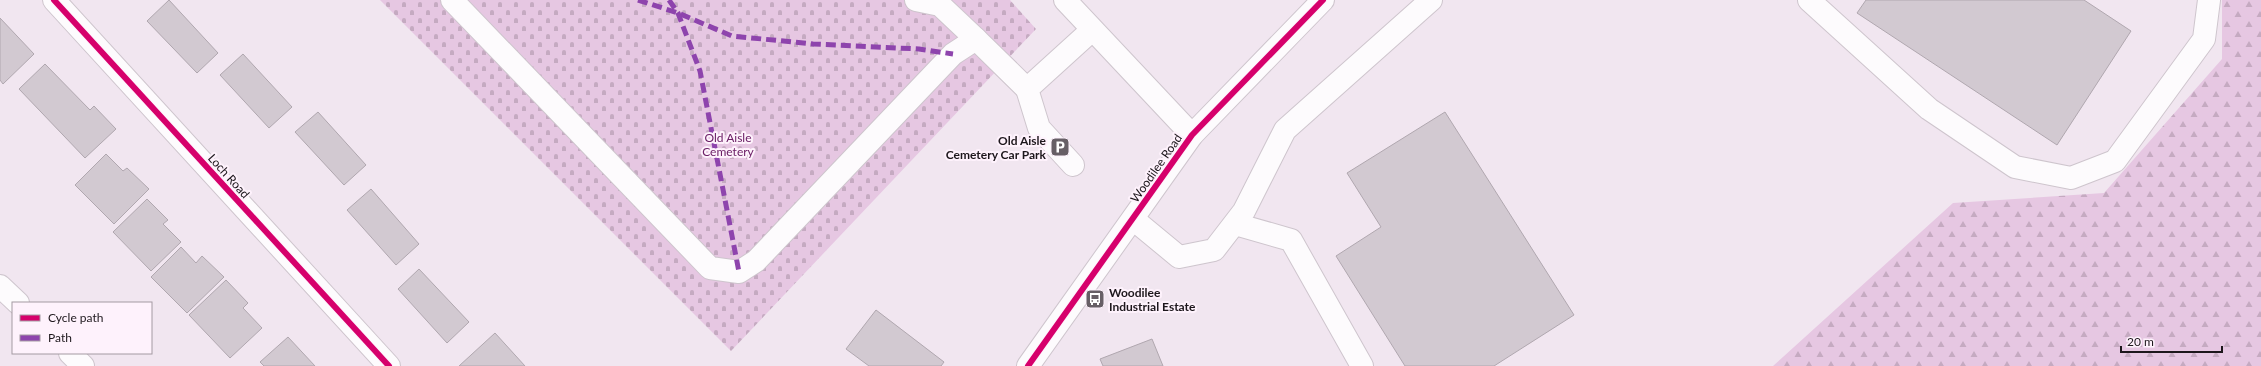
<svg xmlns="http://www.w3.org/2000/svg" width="2261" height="366" viewBox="0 0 2261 366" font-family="Lato,sans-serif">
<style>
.forest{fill:url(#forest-firs)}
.cemetery{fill:url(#cemetery-stones)}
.building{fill:#d2c9d1;stroke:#b0a7af}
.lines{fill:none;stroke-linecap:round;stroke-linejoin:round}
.minor-casing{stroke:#cec5cd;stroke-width:24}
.minor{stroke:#fdfbfd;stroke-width:22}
.quiet{stroke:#8e44ad;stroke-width:5;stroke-dasharray:10 5;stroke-linecap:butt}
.cycleway-casing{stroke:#fef2fc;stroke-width:8}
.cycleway{stroke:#d6006c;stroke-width:6}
.labels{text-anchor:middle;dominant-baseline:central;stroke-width:4;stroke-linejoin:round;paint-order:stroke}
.park-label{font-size:12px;fill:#6c2067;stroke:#fef2fc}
.poi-label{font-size:12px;font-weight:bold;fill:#1d171c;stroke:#fef2fc;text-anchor:end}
.street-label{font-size:12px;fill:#1d171c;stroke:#fef2fc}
</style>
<defs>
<pattern id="forest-firs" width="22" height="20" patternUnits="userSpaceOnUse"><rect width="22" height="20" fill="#e6c7e2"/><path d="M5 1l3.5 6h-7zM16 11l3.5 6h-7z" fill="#c5aac1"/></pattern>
<pattern id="cemetery-stones" width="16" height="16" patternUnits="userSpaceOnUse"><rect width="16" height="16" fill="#e6c7e2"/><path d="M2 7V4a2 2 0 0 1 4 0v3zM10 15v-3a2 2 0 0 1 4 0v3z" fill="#c5aac1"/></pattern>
</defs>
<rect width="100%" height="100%" fill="#f1e6f0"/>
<!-- forest -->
<polygon class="forest" points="2222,0 2261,0 2261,366 1773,366 1953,203 2104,193 2222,59"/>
<!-- cemetery -->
<polygon class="cemetery" points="380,0 1010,0 1036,29 731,351"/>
<!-- building -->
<g class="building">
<polygon points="169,0 218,53 197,73 147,21"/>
<polygon points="1866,0 2084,0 2131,31 2057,145 1857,13"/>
<polygon points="0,18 34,54 3,84 0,80"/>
<polygon points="243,54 292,107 269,128 220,75"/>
<polygon points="45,64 90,110 94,106 116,129 85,158 19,89"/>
<polygon points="318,112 366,165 344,185 295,132"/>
<polygon points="1445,112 1574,315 1494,366 1405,366 1336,256 1381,227 1347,173"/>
<polygon points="106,154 123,171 127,168 149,189 114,224 75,185"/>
<polygon points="371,189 419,244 396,265 347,210"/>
<polygon points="147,199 168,220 163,224 181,242 151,271 113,232"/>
<polygon points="181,247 196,263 202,256 224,277 187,313 151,277"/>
<polygon points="419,269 469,322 447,343 398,289"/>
<polygon points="226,280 248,303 243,308 262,328 230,358 189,315"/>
<polygon points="876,310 944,362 941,366 869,366 846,349"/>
<polygon points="495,333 525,366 459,366"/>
<polygon points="288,337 315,366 264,366 260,362"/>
<polygon points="1152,339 1163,366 1103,366 1100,359"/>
</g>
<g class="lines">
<defs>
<g id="minor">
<polyline points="54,0 389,366"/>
<polyline points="452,0 710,268 739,272 756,261 953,54 976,39 940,5 916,0"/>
<polyline points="1065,0 1192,135"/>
<polyline points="1809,0 1929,109 2015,167 2071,178 2115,161 2204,39 2209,0"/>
<polyline points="976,39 1027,89"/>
<polyline points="1073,165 1039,128 1027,89 1092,30"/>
<polyline points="1133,219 1179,257 1214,250 1244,211 1285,130 1431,0"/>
<polyline points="1235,224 1291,240 1362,366"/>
<polyline points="0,286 18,303"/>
<polyline points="70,353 83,366"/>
<polyline points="1028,366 1192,135 1323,0"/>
</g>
</defs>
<!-- minor casing -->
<use href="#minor" class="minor-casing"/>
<!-- minor -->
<use href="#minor" class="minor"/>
<!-- quiet -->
<g class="quiet">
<polyline points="638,0 678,13 732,36 813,44 919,49 953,54"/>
<polyline points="669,0 678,13 700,71 739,272"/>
</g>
<defs>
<g id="cycleway">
<polyline points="54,0 389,366"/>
<polyline points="1028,366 1192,135 1323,0"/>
</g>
</defs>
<!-- cycleway casing -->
<use href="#cycleway" class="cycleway-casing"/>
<!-- cycleway -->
<use href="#cycleway" class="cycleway"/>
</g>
<!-- icons -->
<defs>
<symbol id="parking-square" viewBox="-11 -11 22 22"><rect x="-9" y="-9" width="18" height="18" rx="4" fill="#675f66" stroke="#fef2fc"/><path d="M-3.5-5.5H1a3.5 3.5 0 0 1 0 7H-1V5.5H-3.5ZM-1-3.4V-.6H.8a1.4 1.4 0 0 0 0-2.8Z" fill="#fff"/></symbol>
<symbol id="bus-square" viewBox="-11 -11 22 22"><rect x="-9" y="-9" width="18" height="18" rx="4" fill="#675f66" stroke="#fef2fc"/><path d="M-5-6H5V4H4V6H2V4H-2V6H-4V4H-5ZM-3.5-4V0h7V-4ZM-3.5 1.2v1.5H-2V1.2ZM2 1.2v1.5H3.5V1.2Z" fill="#fff"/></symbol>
</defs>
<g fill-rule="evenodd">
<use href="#parking-square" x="1049" y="136" width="22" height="22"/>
<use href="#bus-square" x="1084" y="288" width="22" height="22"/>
</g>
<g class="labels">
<!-- park labels -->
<g class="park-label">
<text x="728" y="137">Old Aisle<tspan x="728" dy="14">Cemetery</tspan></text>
</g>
<!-- poi labels -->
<g class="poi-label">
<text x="1046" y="140">Old Aisle<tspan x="1046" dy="14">Cemetery Car Park</tspan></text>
<text x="1109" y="292" text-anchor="start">Woodilee<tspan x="1109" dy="14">Industrial Estate</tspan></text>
</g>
<!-- street labels -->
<g class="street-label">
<text transform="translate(1156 168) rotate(-55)">Woodilee Road</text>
<text transform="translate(229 176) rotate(48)">Loch Road</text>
</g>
</g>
<!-- legend -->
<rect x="12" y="302" width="140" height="52" fill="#fef2fc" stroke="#a49aa2"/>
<rect x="20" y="315" width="20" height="6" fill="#d6006c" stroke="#a49aa2"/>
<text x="48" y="322" font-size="12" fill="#1d171c">Cycle path</text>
<rect x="20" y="335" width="20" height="6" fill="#8e44ad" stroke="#a49aa2"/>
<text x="48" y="342" font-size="12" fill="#1d171c">Path</text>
<!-- scale -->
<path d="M2121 346v6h101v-6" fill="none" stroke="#1d171c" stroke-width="2"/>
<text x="2127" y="346" font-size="12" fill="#1d171c" stroke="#fef2fc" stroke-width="3" paint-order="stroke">20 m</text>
</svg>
